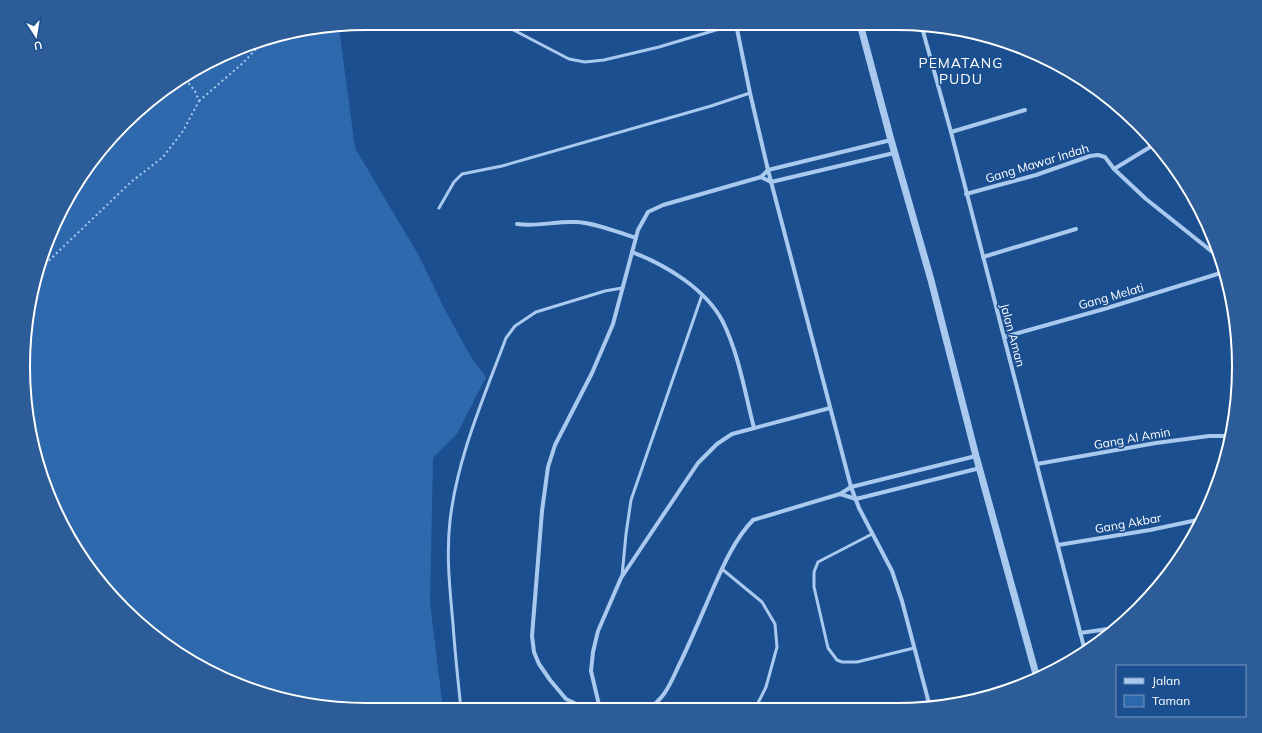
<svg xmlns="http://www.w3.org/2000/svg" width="1262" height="733" viewBox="0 0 1262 733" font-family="Mulish,sans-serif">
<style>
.green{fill:#2e69ad}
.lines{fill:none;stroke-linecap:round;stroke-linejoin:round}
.path{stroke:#a9c9ee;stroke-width:2;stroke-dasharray:2 3;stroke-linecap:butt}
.service{stroke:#a9c9ee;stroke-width:3}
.minor{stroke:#a9c9ee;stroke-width:4}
.tertiary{stroke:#a9c9ee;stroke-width:7}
.labels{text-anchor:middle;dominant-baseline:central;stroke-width:3.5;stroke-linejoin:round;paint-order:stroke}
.street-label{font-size:12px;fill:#fff;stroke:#1b4f8f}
.quarter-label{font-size:14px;letter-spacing:1px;fill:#fff;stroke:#1b4f8f}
.rim{fill:none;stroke:#fff;stroke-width:2}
</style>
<rect width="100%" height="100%" fill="#1b4f8f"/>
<!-- green -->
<polygon class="green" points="339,28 355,148 419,256 446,312 471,357 486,377 457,434 433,458 430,603 443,709 344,709 256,692 176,652 108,593 49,498 24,389 35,277 81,175 158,94 256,41"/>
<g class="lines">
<!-- path -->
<g class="path">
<polyline points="199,101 243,63 257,48 257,41"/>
<polyline points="38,271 131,182 163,157 183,131 199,101 195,91 185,79"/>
</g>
<!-- service -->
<g class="service">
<polyline points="500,23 569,59 585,62 604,60 659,47 736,24"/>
<polyline points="439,208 454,182 462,174 502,166 711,106 750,93"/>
<polyline points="872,534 818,562 814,572 814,587 828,648 837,660 842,662 857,662 914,648"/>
<polyline points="722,569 762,602 775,624 777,647 766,687 755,709"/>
<polyline points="622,576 626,534 631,500 702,295"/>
<path d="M461 709C458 681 455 653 453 624 450 590 446 556 450 521 457 458 484 397 506 338L515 326 536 312 605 291 622 288"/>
</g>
<!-- minor -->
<g class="minor">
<polyline points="736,24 750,93 768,170 851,487 859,508 892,571 902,601 930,707"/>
<polyline points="921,24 951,132 1085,651"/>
<polyline points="923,31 934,27"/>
<polyline points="951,132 1025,110"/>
<polyline points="1114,169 1155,144"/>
<polyline points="761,177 771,182 894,153"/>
<polyline points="966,194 1036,175 1090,156 1098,155 1105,157 1114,169 1146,199 1220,258"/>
<path d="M517 224C537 227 556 221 576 222 596 223 617 232 636 238"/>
<path d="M632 252C666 265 706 289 723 322 739 355 745 393 754 428"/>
<polyline points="983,257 1076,229"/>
<polyline points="1004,337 1104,309 1224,272"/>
<polyline points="976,456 851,487 840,494 856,499 980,468"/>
<polyline points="1037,464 1156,443 1209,436 1232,436"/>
<polyline points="1058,545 1150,530 1202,519"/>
<polyline points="1080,633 1115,628"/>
<polyline points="587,709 566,699 550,680 539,664 534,652 532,636 542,511 548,467 555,445 592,373 613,324 638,230 648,212 663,205 761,177 768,170 891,140"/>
<polyline points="600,709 591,671 593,652 598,631 621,578 698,463 717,444 732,434 830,408"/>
<path d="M647 709C666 699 672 679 681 661 692 638 702 614 712 591 723 566 734 540 753 520L840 494"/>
</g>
<!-- tertiary -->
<polyline class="tertiary" points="860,24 891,140 931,280 976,456 1037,678"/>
</g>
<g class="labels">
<!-- street labels -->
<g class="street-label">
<text transform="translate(1037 163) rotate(-17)">Gang Mawar Indah</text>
<text transform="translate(1111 296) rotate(-16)">Gang Melati</text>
<text transform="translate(1013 335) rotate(75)">Jalan Aman</text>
<text transform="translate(1132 438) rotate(-10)">Gang Al Amin</text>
<text transform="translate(1128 523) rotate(-10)">Gang Akbar</text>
</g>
<!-- quarter labels -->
<g class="quarter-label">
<text x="961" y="63">PEMATANG<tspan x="961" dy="16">PUDU</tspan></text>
</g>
</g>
<!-- crop -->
<path d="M0 0H1262V733H0ZM366 30H896A336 336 0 0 1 1232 366V367A336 336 0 0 1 896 703H366A336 336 0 0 1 30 367V366A336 336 0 0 1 366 30Z" fill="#2d5d98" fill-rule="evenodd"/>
<path class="rim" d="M366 30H896A336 336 0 0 1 1232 366V367A336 336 0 0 1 896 703H366A336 336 0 0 1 30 367V366A336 336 0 0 1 366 30Z"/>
<!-- legend -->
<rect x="1116" y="665" width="130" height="52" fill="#1b4f8f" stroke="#7695bc"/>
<rect x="1124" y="678" width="20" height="6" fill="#a9c9ee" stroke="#7695bc"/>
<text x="1152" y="685" font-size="12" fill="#ffffff">Jalan</text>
<rect x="1124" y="695" width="20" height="12" fill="#2e69ad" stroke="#7695bc"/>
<text x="1152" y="705" font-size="12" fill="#ffffff">Taman</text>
<!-- north arrow -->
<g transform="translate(36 36) rotate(168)" stroke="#1b4f8f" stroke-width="3" paint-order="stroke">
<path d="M0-3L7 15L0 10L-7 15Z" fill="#ffffff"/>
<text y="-6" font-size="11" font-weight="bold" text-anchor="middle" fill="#ffffff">U</text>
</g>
</svg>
